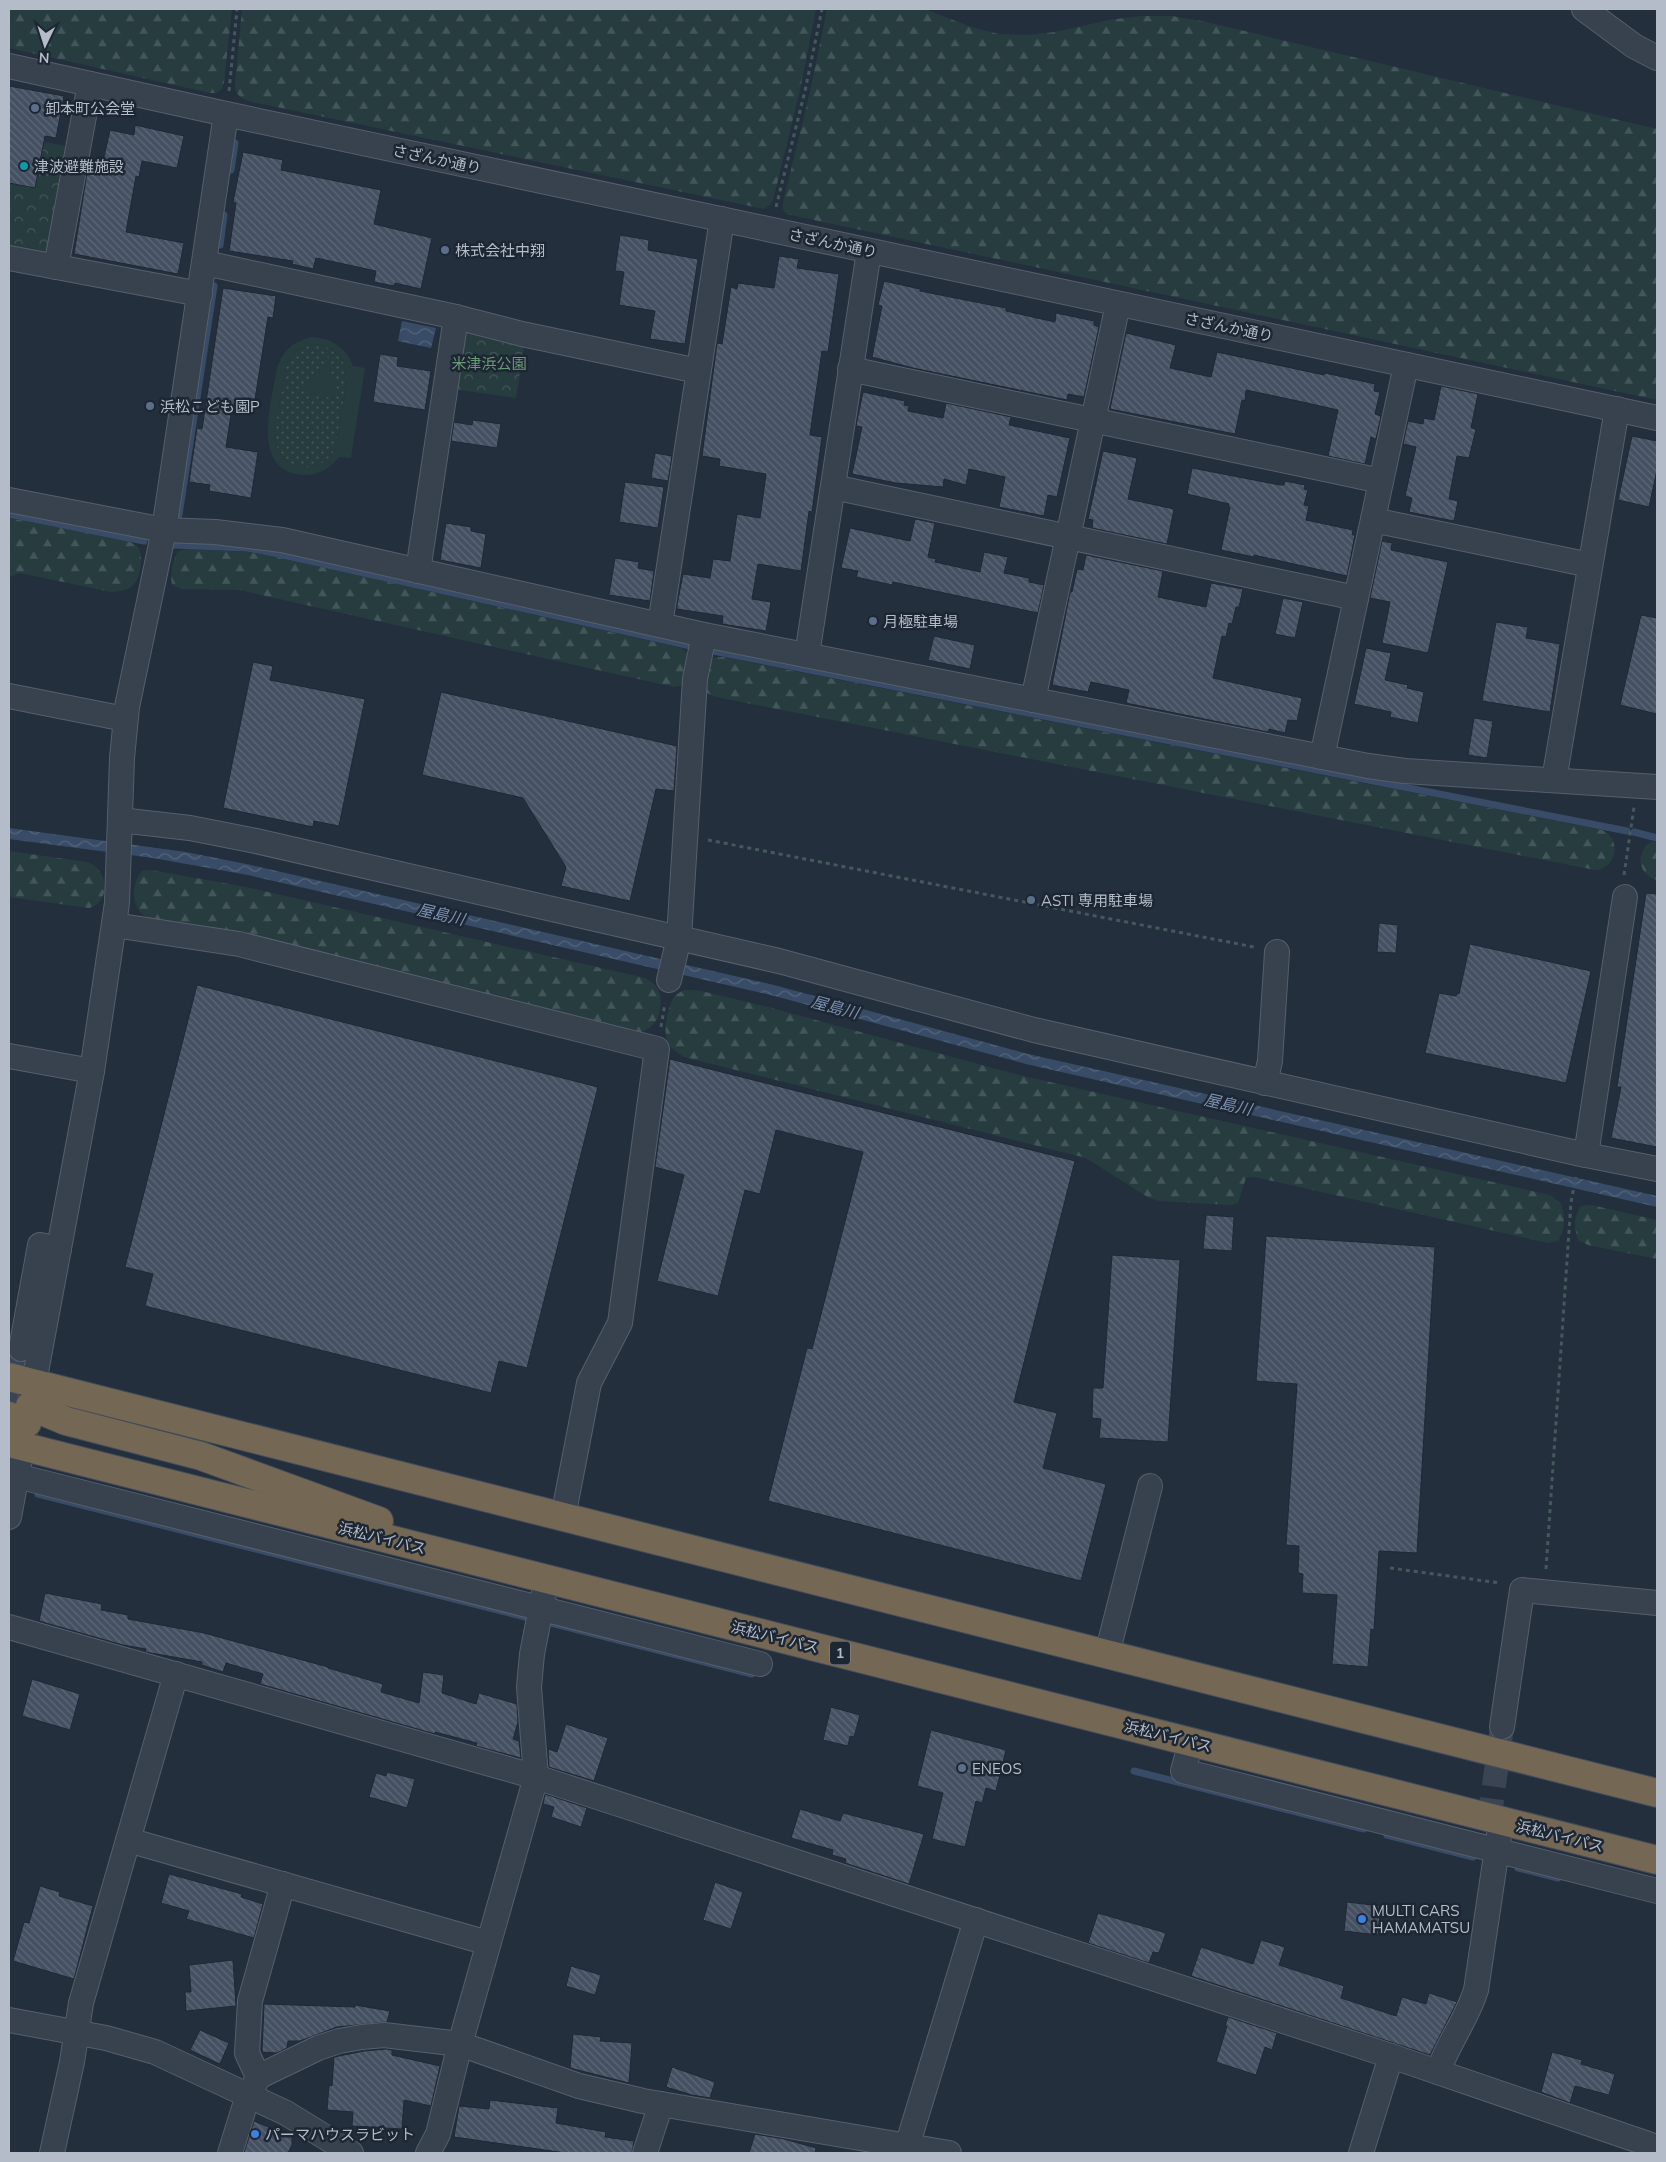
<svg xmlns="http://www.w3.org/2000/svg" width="1666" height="2162" viewBox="0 0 1666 2162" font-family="Mulish,'Noto Sans JP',sans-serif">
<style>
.grass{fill:url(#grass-dots)}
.forest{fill:url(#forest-firs)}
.park{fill:url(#park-crowns)}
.garden{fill:#263c3f;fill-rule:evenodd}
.water{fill:url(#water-waves)}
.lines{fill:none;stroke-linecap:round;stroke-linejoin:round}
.stream{stroke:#394c67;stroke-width:7}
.building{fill:url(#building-back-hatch);stroke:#1f2835}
.minor-tunnel{stroke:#3a4453;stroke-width:24;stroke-dasharray:24 12;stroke-linecap:butt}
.minor-casing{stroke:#565f6c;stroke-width:26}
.highway-casing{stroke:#434c59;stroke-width:30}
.path{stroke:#44595c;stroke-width:3;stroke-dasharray:4 4;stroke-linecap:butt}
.minor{stroke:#38414e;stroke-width:24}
.highway{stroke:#746855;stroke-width:28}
.service-dot{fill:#5c6f8a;stroke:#1d2633;stroke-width:2}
.culture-dot{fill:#0f9aa8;stroke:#1d2633;stroke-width:2}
.shop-dot{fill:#3f7fe0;stroke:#1d2633;stroke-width:2}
.labels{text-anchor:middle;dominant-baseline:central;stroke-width:5;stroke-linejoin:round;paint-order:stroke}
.shield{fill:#1d2633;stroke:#878f9c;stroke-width:1}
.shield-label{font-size:14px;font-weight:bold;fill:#b4bcc9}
.poi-label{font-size:15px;fill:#b4bcc9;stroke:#1d2633;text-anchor:start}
.street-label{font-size:15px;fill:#b4bcc9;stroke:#1d2633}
.park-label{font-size:15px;fill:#6b9a76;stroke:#1d2633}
.water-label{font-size:16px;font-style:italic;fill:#7c92b1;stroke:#1d2633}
</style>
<defs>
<pattern id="grass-dots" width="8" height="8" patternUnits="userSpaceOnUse" patternTransform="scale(1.25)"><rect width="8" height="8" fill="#263c3f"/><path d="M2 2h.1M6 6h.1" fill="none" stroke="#435659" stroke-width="1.8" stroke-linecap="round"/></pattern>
<pattern id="forest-firs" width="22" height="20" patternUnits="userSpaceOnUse" patternTransform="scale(1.25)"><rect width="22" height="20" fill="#263c3f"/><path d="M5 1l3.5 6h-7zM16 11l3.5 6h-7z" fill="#435659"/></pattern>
<pattern id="park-crowns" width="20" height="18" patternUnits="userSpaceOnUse" patternTransform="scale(1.25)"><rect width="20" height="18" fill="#263c3f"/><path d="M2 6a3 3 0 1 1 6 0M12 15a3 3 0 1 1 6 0" fill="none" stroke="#435659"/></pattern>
<pattern id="water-waves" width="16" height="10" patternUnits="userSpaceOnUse" patternTransform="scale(1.25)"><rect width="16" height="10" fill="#394c67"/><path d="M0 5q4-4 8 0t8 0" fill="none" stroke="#53647b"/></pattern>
<pattern id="building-back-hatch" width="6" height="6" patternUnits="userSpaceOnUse" patternTransform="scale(1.25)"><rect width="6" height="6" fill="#455162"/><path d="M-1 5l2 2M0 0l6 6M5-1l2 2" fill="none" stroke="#5d6877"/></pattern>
</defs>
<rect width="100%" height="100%" fill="#242f3e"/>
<!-- grass -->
<path class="grass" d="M312 344C333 345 347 358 347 380L335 450C315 481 276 469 274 433L287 362 297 350Z"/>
<!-- forest -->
<g class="forest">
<polygon points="9,9 232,9 224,82 222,89 217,93 210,93 9,48"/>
<path d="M242 9H816L800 90 773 200 770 205 764 209 248 101C239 97 235 94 235 84Z"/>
<polygon points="827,9 925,9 971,27 999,34 1028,35 1055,32 1109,20 1141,16 1172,16 1202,21 1657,129 1657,400 786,214 783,209 783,202 810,92"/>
<path d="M9 518 128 541C131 543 135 544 138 547 144 557 141 577 133 585 128 591 119 591 111 592L20 573 9 577Z"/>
<path d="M189 549 246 552 278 557 681 648 690 655 683 685 674 687 257 594 240 590 181 589 172 585C170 573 172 562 178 551Z"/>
<path d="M723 657 1602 830C1622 838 1617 869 1595 870L716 697 705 692V667L712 658Z"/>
<path d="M1651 842H1657V880C1638 876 1635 852 1651 842Z"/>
<path d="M9 851 87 862C108 869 112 902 89 908L9 897Z"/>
<path d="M151 870 246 887 645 978C651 982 657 985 659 992 665 1011 655 1032 635 1033L152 920C131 913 129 886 142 871Z"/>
<path d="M684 990H697L768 1007 1023 1076 1550 1195 1561 1203C1565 1216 1566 1229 1558 1241L1548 1243 1254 1177 1246 1178 1238 1203 1231 1205 1160 1201 1149 1198 1086 1158 684 1057C677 1052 669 1048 667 1040 663 1029 668 1007 674 997 676 994 681 992 684 990Z"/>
<path d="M1591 1205 1657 1220V1259L1588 1245 1578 1240C1574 1226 1573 1218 1581 1206Z"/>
</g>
<!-- park -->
<g class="park">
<polygon points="9,135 71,147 52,247 42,254 9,248"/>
<polygon points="470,328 525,340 516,398 454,389 462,334"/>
</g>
<!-- garden -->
<g class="garden">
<path d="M311 337C331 338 346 347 353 366L365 368 351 458 339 457C331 468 318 476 303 475 249 471 272 401 277 368 283 350 293 342 311 337ZM312 344C333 345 347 358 347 380L335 450C315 481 276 469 274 433L287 362 297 350Z"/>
<path d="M326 356 330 359 328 363 339 395C326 399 315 398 304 390L325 362 324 358Z"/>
</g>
<!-- water -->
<g class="water">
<polygon points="402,321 436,328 431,348 398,341"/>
<polygon points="9,828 186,852 251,865 774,985 1028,1054 1657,1196 1657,1207 1026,1064 771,995 248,875 153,858 9,839"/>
</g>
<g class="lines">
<!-- stream -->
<g class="stream">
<polyline points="231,170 235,143"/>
<polyline points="220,245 224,215"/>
<polyline points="9,514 144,541"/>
<polyline points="179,515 214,286"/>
<polyline points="175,541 174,545 247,548 279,554 695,647"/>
<polyline points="708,650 1627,831"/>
<polyline points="1634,832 1657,838"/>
<polyline points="38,1494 529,1618"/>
<polyline points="547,1622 752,1674"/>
<polyline points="1134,1771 1364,1829"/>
<polyline points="1387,1835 1473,1857"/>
<polyline points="1518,1868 1558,1878"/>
</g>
</g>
<!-- building -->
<g class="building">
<polygon points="9,86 64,96 56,138 45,136 35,188 9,183"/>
<polygon points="135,125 184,136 177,168 142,161 139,177 136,176 126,232 184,243 178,274 74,254 87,173 100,175 110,130 134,135"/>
<polygon points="243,152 283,160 281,170 381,190 374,224 432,238 421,289 395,283 394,286 374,282 376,271 316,258 313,269 292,264 293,261 229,251 236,203 233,202"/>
<polygon points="620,235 649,240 648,250 698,259 685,344 650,339 655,311 619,305 624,272 615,271"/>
<polygon points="779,256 799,259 797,268 839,274 828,352 822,351 810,435 822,437 812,512 809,511 801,571 758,564 752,599 771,602 766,631 722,624 723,616 677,609 677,605 683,574 710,578 713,559 730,561 737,514 760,518 766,474 719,466 720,459 702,456 717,343 722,344 731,287 737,289 738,283 774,288"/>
<polygon points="884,281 920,289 920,291 1006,308 1006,311 1055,322 1056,313 1094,321 1094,325 1099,327 1084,397 1068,394 1067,400 913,368 872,357 882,306 878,305"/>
<polygon points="223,288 276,296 273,318 268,317 253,412 232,408 226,447 258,452 251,498 209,491 210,485 189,482 197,428 202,429"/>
<polygon points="1126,333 1176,345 1170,368 1211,377 1217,352 1324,375 1325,373 1375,384 1374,391 1380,392 1375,414 1381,416 1376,439 1371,437 1365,464 1328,456 1338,410 1307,403 1246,390 1245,401 1242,400 1235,434 1110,409"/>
<polygon points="380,354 398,357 397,366 431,371 425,410 373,402"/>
<polygon points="1441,386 1478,394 1471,428 1476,429 1469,458 1457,456 1449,499 1458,501 1454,521 1409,512 1412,498 1405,496 1416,447 1403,444 1408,421 1423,424 1424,418 1434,420"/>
<polygon points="863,392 905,401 904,405 909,406 908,411 943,418 946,403 1011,417 1009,425 1070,438 1057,497 1048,495 1044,516 999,507 1005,477 969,469 966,485 944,479 943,487 896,483 852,474 862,427 856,426"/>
<polygon points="473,420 501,424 497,448 451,441 454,422 472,425"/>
<polygon points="1632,436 1657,441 1657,470 1649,507 1618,500"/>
<polygon points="1103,451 1137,458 1128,499 1174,509 1167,544 1092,528 1093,520 1088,519"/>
<polygon points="655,453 672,456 668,481 651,478"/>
<polygon points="1192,468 1280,485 1284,485 1285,481 1305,485 1304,489 1308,490 1304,505 1309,506 1306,520 1353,530 1352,535 1355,535 1347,576 1254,555 1254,557 1221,550 1230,507 1228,507 1229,504 1187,494"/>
<polygon points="625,482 664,487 658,528 619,522"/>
<polygon points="915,519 935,523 928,557 936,559 935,562 980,572 984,552 1008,557 1004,573 1029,578 1029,582 1044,585 1038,613 893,582 892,585 856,577 858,571 841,568 850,528 910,541"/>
<polygon points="446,523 471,527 471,531 486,534 481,568 440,560"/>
<polygon points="1382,541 1392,543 1391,550 1448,562 1428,653 1382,643 1390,602 1370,598"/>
<polygon points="1086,555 1163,571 1158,597 1206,607 1211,583 1243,589 1239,607 1236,607 1232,624 1229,623 1226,637 1222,636 1213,678 1302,698 1297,721 1288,720 1285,733 1269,729 1268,732 1126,703 1129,690 1091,682 1088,692 1052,685 1070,592 1072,592 1077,569 1083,570"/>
<polygon points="615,558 639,562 638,568 654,571 650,601 609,595"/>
<polygon points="1283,598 1303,602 1295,638 1275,634"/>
<polygon points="1641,615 1657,618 1657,714 1620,705"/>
<polygon points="1496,622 1528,627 1526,638 1560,644 1550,712 1482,701"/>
<polygon points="934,636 975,645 970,669 928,660"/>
<polygon points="1366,648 1391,653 1385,680 1408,685 1407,688 1424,692 1418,723 1390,717 1391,712 1354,704"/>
<polygon points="253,662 273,666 270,680 365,699 339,826 314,821 313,827 223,808"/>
<polygon points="441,692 677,746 674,791 656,789 630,901 561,886 566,867 523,798 422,775"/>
<polygon points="1474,718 1493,721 1487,758 1468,755"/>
<polygon points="1646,893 1657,894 1657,1147 1611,1138 1621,1087 1617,1087"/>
<polygon points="1379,923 1398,925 1396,953 1377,952"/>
<polygon points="1470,944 1591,971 1566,1083 1425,1053 1439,993 1456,996 1457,993 1459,994"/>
<polygon points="197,985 598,1087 527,1368 499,1361 491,1393 145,1306 153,1274 125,1267"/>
<polygon points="670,1059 1075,1161 1014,1402 1057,1413 1043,1468 1106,1484 1081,1581 768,1501 807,1348 812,1349 863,1152 776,1130 760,1194 745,1190 718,1296 657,1281 684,1175 655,1167"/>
<polygon points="1206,1215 1234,1217 1232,1251 1203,1249"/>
<polygon points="1266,1236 1435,1247 1417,1553 1379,1551 1374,1630 1371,1629 1368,1667 1332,1664 1337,1595 1302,1593 1303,1574 1298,1573 1299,1546 1286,1545 1297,1384 1256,1381"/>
<polygon points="1112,1255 1180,1260 1168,1442 1099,1438 1101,1419 1092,1418 1093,1388 1103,1388"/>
<polygon points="45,1593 102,1604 101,1610 128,1615 128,1619 204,1633 328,1667 328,1668 383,1684 381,1692 419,1703 423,1672 444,1675 442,1693 476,1704 479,1693 517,1704 518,1722 513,1739 519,1741 521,1758 476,1746 477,1743 435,1732 435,1734 260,1684 263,1674 226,1663 223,1672 202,1665 202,1662 151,1653 145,1652 146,1649 123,1645 39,1621"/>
<polygon points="32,1679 80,1694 70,1730 22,1716"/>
<polygon points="831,1707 860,1715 854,1737 850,1736 848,1746 823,1740"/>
<polygon points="566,1724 608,1738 594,1781 549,1767 548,1749 557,1752"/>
<polygon points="931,1730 1006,1750 996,1791 986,1788 982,1803 976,1801 965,1847 932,1839 943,1793 917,1786"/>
<polygon points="387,1772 415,1779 407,1808 369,1797 376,1773 386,1776"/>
<polygon points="545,1794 587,1808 581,1827 551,1817 554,1807 543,1804"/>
<polygon points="800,1809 840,1821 843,1813 924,1834 909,1884 845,1863 846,1859 832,1855 833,1850 791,1838"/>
<polygon points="169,1874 242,1894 241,1897 263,1904 254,1938 186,1919 189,1911 161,1903"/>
<polygon points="715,1882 743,1892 731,1929 703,1920"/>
<polygon points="40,1886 60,1892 59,1896 93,1906 74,1979 13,1961 24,1922 29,1923"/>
<polygon points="1347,1902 1381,1906 1378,1935 1344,1931"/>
<polygon points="1098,1913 1166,1933 1159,1953 1153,1952 1149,1963 1088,1943"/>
<polygon points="1261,1940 1285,1947 1279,1965 1344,1986 1341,1998 1396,2016 1402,1997 1426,2004 1429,1993 1457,2002 1430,2055 1191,1976 1201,1947 1253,1964"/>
<polygon points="233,1960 236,2006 186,2011 185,1992 191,1992 189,1965"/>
<polygon points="571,1966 601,1975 595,1995 566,1986"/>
<polygon points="264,2004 355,2007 355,2005 390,2011 387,2022 337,2027 300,2041 288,2041 287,2048 277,2053 262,2052"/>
<polygon points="1228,2017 1277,2033 1272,2050 1265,2047 1256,2075 1216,2062 1227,2026 1225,2026"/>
<polygon points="200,2030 229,2043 220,2064 190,2050"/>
<polygon points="573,2034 601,2037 600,2041 632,2043 629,2083 570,2068"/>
<polygon points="387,2049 392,2050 392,2055 440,2066 431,2106 404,2100 402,2129 352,2126 353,2112 327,2110 329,2085 332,2086 334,2057 364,2051"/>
<polygon points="1552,2052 1582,2060 1581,2064 1615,2074 1609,2095 1575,2086 1570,2103 1541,2092"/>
<polygon points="672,2067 715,2082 710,2098 692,2095 666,2087"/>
<polygon points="490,2100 558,2108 556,2123 606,2132 605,2137 634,2141 632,2153 566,2153 454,2137 459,2106 489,2109"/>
<polygon points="254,2121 292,2137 292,2145 288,2153 244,2153"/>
<polygon points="755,2134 784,2139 816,2148 815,2153 749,2153"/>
</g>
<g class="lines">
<!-- minor-tunnel -->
<g class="minor-tunnel">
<polyline points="9,1413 21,1349"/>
<polyline points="1484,1858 1502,1727"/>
</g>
<defs>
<g id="minor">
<polyline points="1584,9 1634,46 1657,58"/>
<polyline points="9,66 226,114 1657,418"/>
<polyline points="9,258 200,294"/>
<polyline points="205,263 456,317 522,334 698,371"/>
<polyline points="56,267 90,84"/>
<polyline points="850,369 1381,481"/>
<polyline points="833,487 1356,598"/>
<polyline points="9,500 164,530 215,532 282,540 704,635 1368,766 1405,771 1657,787"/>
<polyline points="1373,520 1590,565"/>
<polyline points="418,571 456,317"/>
<polyline points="660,625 722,219"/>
<polyline points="807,655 869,251"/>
<polyline points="9,696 125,719"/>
<polyline points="1033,700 1118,304"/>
<polyline points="1322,757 1406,365"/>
<polyline points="1554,780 1617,409"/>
<polyline points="120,820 190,828 256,841 779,961 1034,1030 1581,1154 1657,1169"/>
<polyline points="114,925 239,944 657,1049 620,1323 589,1383 563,1517"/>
<polyline points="669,980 679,938 695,679 704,635"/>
<polyline points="9,1056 92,1071"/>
<polyline points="1265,1083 1270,1061 1277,952"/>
<polyline points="1586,1155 1625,897"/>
<polyline points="21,1349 40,1245 59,1249"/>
<polyline points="17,1476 760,1664"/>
<polyline points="9,1517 92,1071 117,903 122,758 127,707 164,530 226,114"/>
<polyline points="9,1627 536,1777 1391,2056 1657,2147"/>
<polyline points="1107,1654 1150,1486"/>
<polyline points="1502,1727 1522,1590 1657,1603"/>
<polyline points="1191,1742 1183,1771 1657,1891"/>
<polyline points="128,1840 488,1943"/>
<polyline points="9,2020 106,2038 155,2052 286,2113 351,2153"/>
<path d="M1438 2072C1448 2043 1467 2019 1476 1990L1499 1835"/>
<polyline points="258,2077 247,2053 250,2001 283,1884"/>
<polyline points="52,2153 72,2062 81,2003 176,1674"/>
<polyline points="230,2153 244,2108 258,2077 318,2048 339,2041 362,2037 384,2035 460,2044 579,2086 643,2101 949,2153"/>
<polyline points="428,2153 438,2134 460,2044 536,1777 529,1687 532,1654 544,1593"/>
<polyline points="645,2153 661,2104"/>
<polyline points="905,2153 976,1920"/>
<polyline points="1361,2153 1391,2056"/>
</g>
<g id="highway">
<polyline points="9,1377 1657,1793"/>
<polyline points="30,1406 66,1421 201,1456 379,1521"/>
<polyline points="9,1416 27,1423"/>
<polyline points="9,1443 1657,1860"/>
</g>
</defs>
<!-- minor casing -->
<use href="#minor" class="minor-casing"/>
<!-- highway casing -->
<use href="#highway" class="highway-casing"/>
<!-- path -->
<g class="path">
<polyline points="229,91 237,9"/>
<polyline points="776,207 805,91 822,9"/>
<polyline points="708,840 1254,947"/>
<polyline points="1624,875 1634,807"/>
<polyline points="661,1027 665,1003"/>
<polyline points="1390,1568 1500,1583"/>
<polyline points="1546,1569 1571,1202 1576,1177"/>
</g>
<!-- minor -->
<use href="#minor" class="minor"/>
<!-- highway -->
<use href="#highway" class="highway"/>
</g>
<!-- markers -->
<g class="service-dot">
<circle cx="35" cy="108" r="5"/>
<circle cx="445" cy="250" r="5"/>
<circle cx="150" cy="406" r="5"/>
<circle cx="873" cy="621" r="5"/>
<circle cx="1031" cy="900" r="5"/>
<circle cx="962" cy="1768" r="5"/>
</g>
<circle class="culture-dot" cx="24" cy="166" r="5"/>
<g class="shop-dot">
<circle cx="1362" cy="1919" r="5"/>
<circle cx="255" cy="2134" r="5"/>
</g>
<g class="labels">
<!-- shield labels -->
<rect class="shield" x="830" y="1641.5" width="20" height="23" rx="4"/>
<g class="shield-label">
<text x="840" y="1653">1</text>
</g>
<!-- poi labels -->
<g class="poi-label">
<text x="45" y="108">卸本町公会堂</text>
<text x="34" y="166">津波避難施設</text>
<text x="455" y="250">株式会社中翔</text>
<text x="160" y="406">浜松こども園P</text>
<text x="883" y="621">月極駐車場</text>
<text x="1041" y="900">ASTI 専用駐車場</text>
<text x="972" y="1768">ENEOS</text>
<text x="1372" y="1910">MULTI CARS<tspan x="1372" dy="17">HAMAMATSU</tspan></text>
<text x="265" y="2134">パーマハウスラビット</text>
</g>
<!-- street labels -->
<g class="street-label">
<text transform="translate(437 159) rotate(12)">さざんか通り</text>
<text transform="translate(833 243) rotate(12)">さざんか通り</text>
<text transform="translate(1229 327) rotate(12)">さざんか通り</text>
<text transform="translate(382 1538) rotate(14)">浜松バイパス</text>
<text transform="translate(775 1637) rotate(14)">浜松バイパス</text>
<text transform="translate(1168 1736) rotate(14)">浜松バイパス</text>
<text transform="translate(1560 1836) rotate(14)">浜松バイパス</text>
</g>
<!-- park labels -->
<g class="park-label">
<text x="489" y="363">米津浜公園</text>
</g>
<!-- water labels -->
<g class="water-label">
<text transform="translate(441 914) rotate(13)">屋島川</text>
<text transform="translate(835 1007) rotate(15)">屋島川</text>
<text transform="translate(1228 1104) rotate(13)">屋島川</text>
</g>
</g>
<!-- border -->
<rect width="1666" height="2162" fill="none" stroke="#b4bcc9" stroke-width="20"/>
<!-- north arrow -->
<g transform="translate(45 45) rotate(184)" stroke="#1d2633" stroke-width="4" paint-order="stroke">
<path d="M0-4L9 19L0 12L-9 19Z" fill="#b4bcc9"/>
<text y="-8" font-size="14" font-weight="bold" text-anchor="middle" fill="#b4bcc9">N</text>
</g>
</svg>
